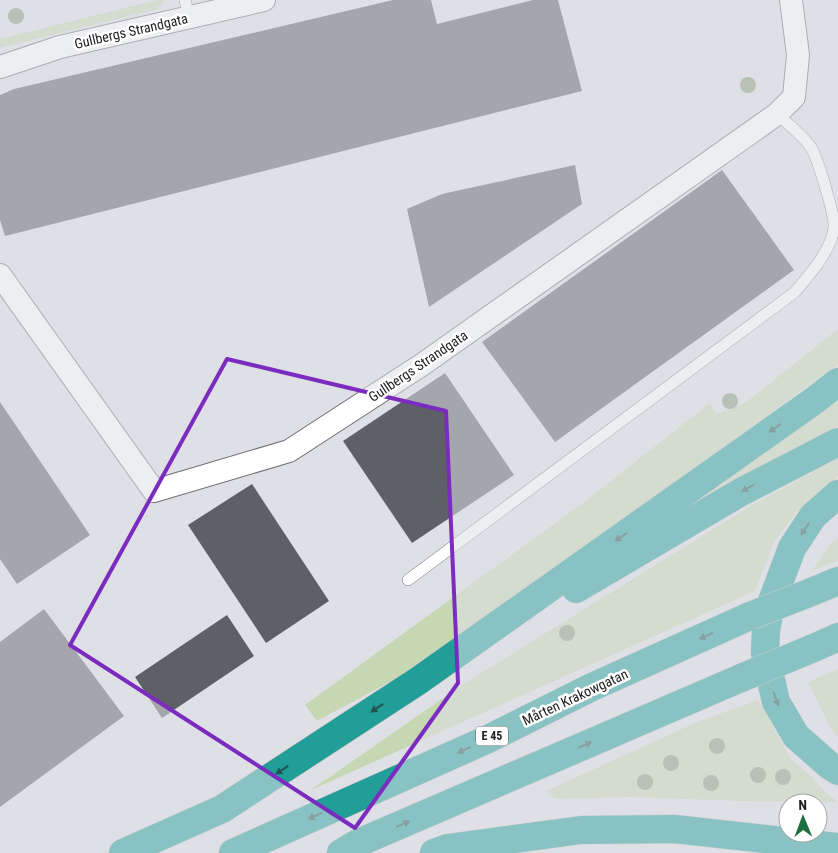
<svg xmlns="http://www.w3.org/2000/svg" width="838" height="853" viewBox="0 0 838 853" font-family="'Roboto Condensed',sans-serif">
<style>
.green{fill:#c6d7b4}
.building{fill:#5f6065}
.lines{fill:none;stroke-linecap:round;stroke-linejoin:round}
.lane-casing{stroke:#6e6e74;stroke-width:12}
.street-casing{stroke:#6e6e74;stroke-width:24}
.highway-casing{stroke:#bcbcbd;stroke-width:29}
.lane{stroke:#fff;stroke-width:11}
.street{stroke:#fff;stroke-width:22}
.highway{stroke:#209e97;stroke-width:28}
.highway-bridge-casing{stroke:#bcbcbd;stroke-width:29;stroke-linecap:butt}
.highway-bridge{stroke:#209e97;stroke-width:28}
.tree{fill:#8b9b7a}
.oneway{fill:#215351}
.marked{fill:none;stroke:#7b2cbf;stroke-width:4;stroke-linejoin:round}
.labels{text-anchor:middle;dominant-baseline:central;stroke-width:5;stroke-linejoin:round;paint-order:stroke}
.shield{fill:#fff;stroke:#646465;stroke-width:1}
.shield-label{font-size:12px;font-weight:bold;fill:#212123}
.street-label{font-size:14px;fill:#212123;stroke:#fff}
</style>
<rect width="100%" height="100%" fill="#dfe0e6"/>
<!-- green -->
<g class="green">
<polygon points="158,0 164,0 158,9 0,48 0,39"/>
<polygon points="838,329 838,364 633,513 397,678 317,721 305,705 583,503 710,403 716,414 745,403"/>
<polygon points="838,401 838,426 759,469 667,524 678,512"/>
<polygon points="838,458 838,476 796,513 774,542 755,591 311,790 462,685 747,508"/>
<polygon points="838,537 838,560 812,571 830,544"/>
<polygon points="838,669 838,737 831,729 808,682"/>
<polygon points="758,700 790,758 811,776 825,792 838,802 741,801 631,797 555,799 546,791 697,722"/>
</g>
<!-- building -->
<g class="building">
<polygon points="393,0 431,0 437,24 533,0 558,0 582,91 5,236 0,220 0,95 14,89"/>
<polygon points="575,165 582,204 429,307 407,209 442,194"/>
<polygon points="722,170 794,270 555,442 482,342"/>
<polygon points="445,373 514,475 412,543 343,441"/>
<polygon points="0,402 90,535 17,584 0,559"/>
<polygon points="252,484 329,601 266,643 188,525"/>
<polygon points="44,609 124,716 0,807 0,642"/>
<polygon points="227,615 254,656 162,718 135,677"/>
</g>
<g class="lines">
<defs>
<g id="lane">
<polyline points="185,0 189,18"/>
<path d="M408 580 795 292C809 275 832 250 834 227 835 216 817 155 810 146 801 134 788 124 777 114"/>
</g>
<g id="street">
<polyline points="0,67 60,47 264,0"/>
<polyline points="0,275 154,491 289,451 423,364 777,114 794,97 798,55 791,0"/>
</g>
<g id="highway">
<polyline points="838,494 813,516 792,548 771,604 766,630 765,653 776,702 796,736 830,766 838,771"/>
<polyline points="576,589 741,492 838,442"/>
<polyline points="804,595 838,581"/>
<polyline points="816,647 838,637"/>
<polyline points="123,853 222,809 323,743 418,681 815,400 838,382"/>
<polyline points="233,853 486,740 592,687 750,616"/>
<polyline points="341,853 358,843 741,678"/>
<polyline points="434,853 448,848 581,830 674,829 838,847"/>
</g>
</defs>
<!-- lane casing -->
<use href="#lane" class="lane-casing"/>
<!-- street casing -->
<use href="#street" class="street-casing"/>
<!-- highway casing -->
<use href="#highway" class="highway-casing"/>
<!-- lane -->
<use href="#lane" class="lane"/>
<!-- street -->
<use href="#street" class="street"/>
<!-- highway -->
<use href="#highway" class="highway"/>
<defs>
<g id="highway-bridge">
<polyline points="750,616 804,595"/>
<polyline points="741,678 816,647"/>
</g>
</defs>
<!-- highway-bridge casing -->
<use href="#highway-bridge" class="highway-bridge-casing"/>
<!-- highway-bridge -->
<use href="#highway-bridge" class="highway-bridge"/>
</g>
<!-- trees -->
<g class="tree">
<circle cx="16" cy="16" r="8"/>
<circle cx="748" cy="85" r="8"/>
<circle cx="730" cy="401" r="8"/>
<circle cx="567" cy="633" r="8"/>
<circle cx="717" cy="746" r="8"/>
<circle cx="671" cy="763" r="8"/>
<circle cx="758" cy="775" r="8"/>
<circle cx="783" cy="777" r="8"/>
<circle cx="645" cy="782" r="8"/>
<circle cx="711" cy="783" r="8"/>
</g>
<!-- one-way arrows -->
<defs><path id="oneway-solid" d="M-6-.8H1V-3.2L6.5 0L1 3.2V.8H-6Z" transform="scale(1.25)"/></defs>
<g class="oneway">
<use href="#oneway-solid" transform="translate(775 428) rotate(145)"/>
<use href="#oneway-solid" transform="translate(748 488) rotate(152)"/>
<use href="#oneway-solid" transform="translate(805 529) rotate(125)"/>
<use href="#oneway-solid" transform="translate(621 537) rotate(145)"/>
<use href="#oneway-solid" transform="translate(706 636) rotate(156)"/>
<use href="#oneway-solid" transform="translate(776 699) rotate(71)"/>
<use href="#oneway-solid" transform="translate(377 708) rotate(147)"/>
<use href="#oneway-solid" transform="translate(585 745) rotate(-23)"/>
<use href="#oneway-solid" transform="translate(464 750) rotate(156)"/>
<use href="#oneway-solid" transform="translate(282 770) rotate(147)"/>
<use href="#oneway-solid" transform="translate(315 816) rotate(156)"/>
<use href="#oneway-solid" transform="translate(403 824) rotate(-23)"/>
</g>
<!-- marked area -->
<path d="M0 0H838V853H0ZM227 359 446 411 458 683 355 828 70 645Z" fill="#dfe0e6" fill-opacity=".55" fill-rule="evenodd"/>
<path class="marked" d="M227 359 446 411 458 683 355 828 70 645Z"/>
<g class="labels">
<!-- shield labels -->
<rect class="shield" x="476" y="726.5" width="32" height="19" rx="4"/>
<g class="shield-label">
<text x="492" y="736">E 45</text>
</g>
<!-- street labels -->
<g class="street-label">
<text transform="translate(131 31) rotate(-13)">Gullbergs Strandgata</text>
<text transform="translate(418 366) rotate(-34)">Gullbergs Strandgata</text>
<text transform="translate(575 697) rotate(-25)">Mårten Krakowgatan</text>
</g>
</g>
<!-- north arrow -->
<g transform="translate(803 818) rotate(359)"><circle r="24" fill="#ffffff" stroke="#a6a6a7"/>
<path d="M0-4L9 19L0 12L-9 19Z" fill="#1f7041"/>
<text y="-8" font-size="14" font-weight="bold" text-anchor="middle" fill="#212123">N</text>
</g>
</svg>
